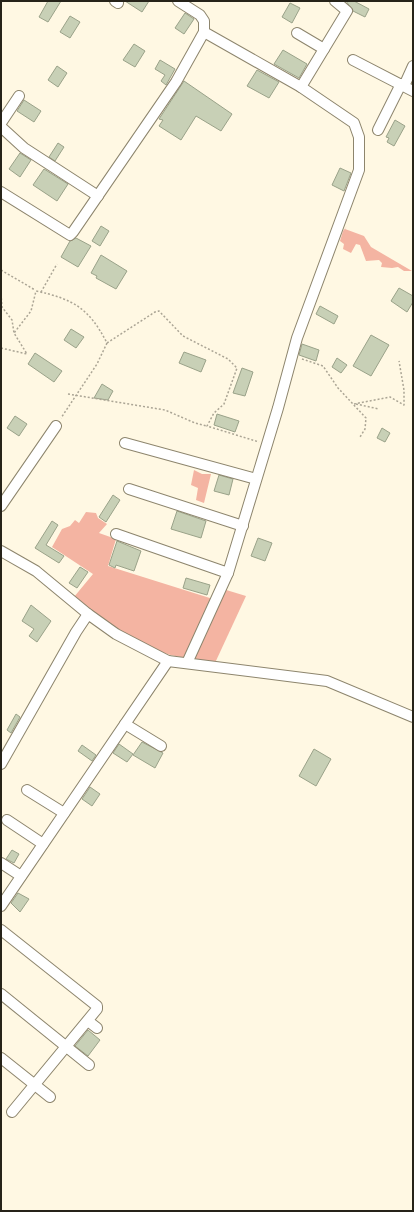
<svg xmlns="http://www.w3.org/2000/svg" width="414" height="1212" viewBox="0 0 414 1212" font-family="'Sofia Sans Condensed',sans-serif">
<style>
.green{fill:#f4b4a2}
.building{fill:#c8d0b6;stroke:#9aa289}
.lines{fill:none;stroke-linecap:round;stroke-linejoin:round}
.minor-casing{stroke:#8d856d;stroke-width:12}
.path{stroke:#aba595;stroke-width:1.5;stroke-dasharray:2 2;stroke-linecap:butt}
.minor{stroke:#fff;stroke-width:10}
</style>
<rect width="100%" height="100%" fill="#fff8e3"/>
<!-- green -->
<g class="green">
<polygon points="347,226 345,229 364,236 371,247 412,271 404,271 398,267 392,268 381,267 382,263 379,260 366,261 360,245 356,244 351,253 343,249 344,244 340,241 343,231"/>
<polygon points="194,470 202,474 211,474 204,503 196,500 198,488 191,485"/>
<path d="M86 512 96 513 98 518 107 524 99 533 116 539 108 566 213 599 186 658C142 652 107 623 74 597L93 574 52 547 62 529 70 526 75 520 79 523Z"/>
<polygon points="223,589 246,596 215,663 192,660"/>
</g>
<!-- building -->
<g class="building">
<polygon points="48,1 61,1 48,22 39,17"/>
<polygon points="125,1 149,1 142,12"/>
<polygon points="346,1 354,1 369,9 365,17 353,11"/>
<polygon points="290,3 300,8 292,23 282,17"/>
<polygon points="185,13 194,19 184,34 175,28"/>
<polygon points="70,16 80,22 70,38 60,32"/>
<polygon points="134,44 145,51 135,67 123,60"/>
<polygon points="283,50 307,64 299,78 274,64"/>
<polygon points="160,60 175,69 166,85 161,81 165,75 155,69"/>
<polygon points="57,66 67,73 58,87 48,80"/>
<polygon points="257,70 279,82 269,98 247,86"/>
<polygon points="184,81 232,114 221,131 196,116 181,140 159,126 163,120 159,119"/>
<polygon points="24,100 41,111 34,122 17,111"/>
<polygon points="395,120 405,126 394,146 387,142 389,138 386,137"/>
<polygon points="58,143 64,147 55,161 49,157"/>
<polygon points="20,153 31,160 20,177 9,169"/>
<polygon points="340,168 351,173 344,191 332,185"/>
<polygon points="44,169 68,184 57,201 33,185"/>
<polygon points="101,226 109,231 100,246 92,241"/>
<polygon points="76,238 91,246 78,267 61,257 70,241"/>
<polygon points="101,255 127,271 116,289 96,278 97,276 91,273"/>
<polygon points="399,288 413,296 413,302 407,312 391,301"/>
<polygon points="320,306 338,316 334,324 316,314"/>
<polygon points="71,329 84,337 76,348 64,340"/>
<polygon points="371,335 389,345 371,376 353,366"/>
<polygon points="302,344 319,350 316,361 299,355"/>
<polygon points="184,352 206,360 201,372 179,363"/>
<polygon points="35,353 62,371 54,382 28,364"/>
<polygon points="337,358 347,365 341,373 332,367"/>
<polygon points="242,368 253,372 245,396 233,393"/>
<polygon points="102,384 113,391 108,400 94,398"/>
<polygon points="217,414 239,421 235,432 214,425"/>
<polygon points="15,416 27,424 19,436 7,428"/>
<polygon points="382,428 390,433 385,442 377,438"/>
<polygon points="219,475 233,479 229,495 214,491"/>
<polygon points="113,495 120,500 106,522 99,517"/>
<polygon points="177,511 206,521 201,538 171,529"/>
<polygon points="52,521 58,525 46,545 64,556 59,563 35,548"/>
<polygon points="258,538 272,543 265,561 251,556"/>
<polygon points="117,541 141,551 134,571 116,565 115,568 109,565"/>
<polygon points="80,567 88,572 77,588 69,583"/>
<polygon points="186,578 210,585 207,595 183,588"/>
<polygon points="31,605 51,621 37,642 29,636 34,629 22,621"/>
<polygon points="16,714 20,717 11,733 7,730"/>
<polygon points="142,742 163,753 155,768 133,755"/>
<polygon points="119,744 133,754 127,762 113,753"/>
<polygon points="82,745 96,755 92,761 78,751"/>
<polygon points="314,749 331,759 316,786 299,776"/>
<polygon points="90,787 100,794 92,806 82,799"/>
<polygon points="12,850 19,854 14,863 6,859"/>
<polygon points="18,893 29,899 20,912 11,903"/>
<polygon points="88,1030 100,1040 88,1056 75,1046"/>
</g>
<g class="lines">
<defs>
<g id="minor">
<polyline points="115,1 118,3"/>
<polyline points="297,33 324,49"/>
<polyline points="353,60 413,91"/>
<polyline points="404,86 413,66"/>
<polyline points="301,87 347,11 335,1"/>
<polyline points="1,123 19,96"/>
<polyline points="1,127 24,148 98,196"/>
<polyline points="378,130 401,84"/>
<polyline points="1,192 70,235 73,232 176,82 204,32 204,21 200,15 178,1"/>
<polyline points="125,443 256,479"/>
<polyline points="129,489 243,526"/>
<polyline points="1,506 56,426"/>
<polyline points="116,534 228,573 278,408 297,338 359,170 359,137 354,123 301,87 204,32"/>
<polyline points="1,551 36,571 88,614"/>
<polyline points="187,663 228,573"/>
<polyline points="125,724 161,746"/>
<polyline points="1,764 76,632 88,614 116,634 168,661 327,681 413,717"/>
<polyline points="27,790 64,813"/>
<polyline points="7,820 43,844"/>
<polyline points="1,863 21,876"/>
<polyline points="1,906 168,661"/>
<polyline points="1,930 97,1006 97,1009 12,1112"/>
<polyline points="1,994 89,1065"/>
<polyline points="88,1021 97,1028"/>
<polyline points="1,1058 50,1097"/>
</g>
</defs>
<!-- minor casing -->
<use href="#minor" class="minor-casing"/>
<!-- path -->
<g class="path">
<polyline points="1,270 35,290"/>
<polyline points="41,292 57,264"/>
<polyline points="1,294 2,307 12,320 14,333"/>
<polyline points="107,343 155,312 159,311 183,336 228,359 237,368 224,404 214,413 207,426 259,442"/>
<path d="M1 348 27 354 14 333 31 311 36 291C73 299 89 308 107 343L97 364 61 418"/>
<polyline points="302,359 323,366 338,388 366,418 365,429 360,437"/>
<polyline points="68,394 165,410 195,423 207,426"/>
<polyline points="354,404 390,397 404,405 404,390 399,361"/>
<polyline points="356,404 379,409"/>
</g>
<!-- minor -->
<use href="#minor" class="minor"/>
</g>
<!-- border -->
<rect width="414" height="1212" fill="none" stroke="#262319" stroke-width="4"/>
</svg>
